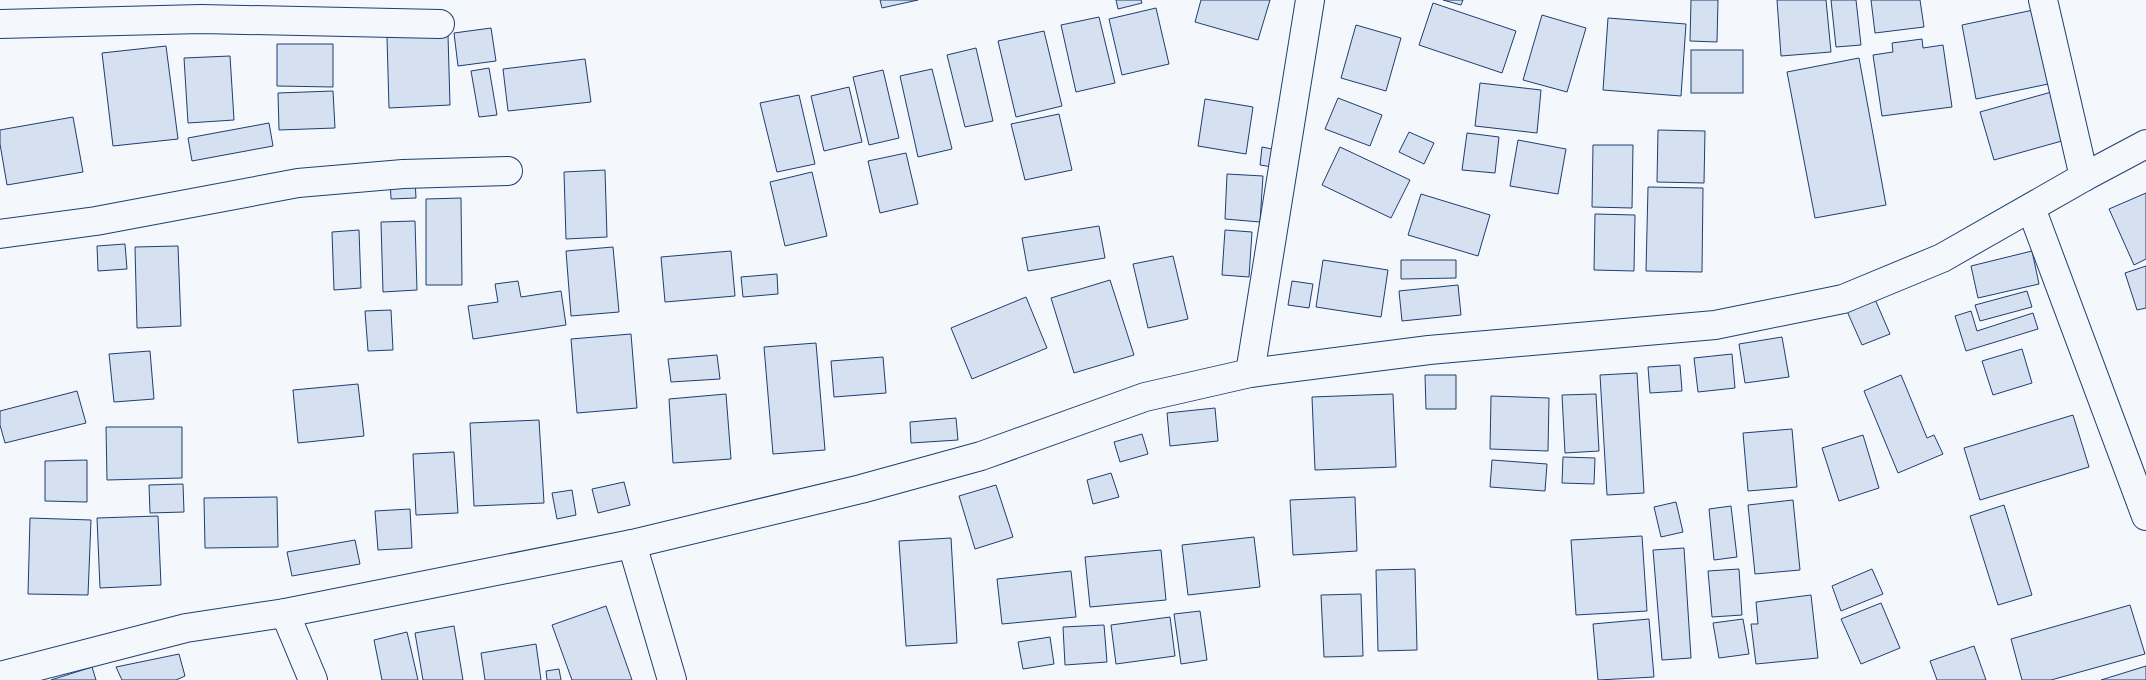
<svg xmlns="http://www.w3.org/2000/svg" width="2146" height="680" viewBox="0 0 2146 680" font-family="'Sofia Sans Condensed',sans-serif">
<style>
.building{fill:#d5e0f0;stroke:#1d3f73}
.lines{fill:none;stroke-linecap:round;stroke-linejoin:round}
.street-casing{stroke:#1d3f73;stroke-width:30}
.street{stroke:#f4f7fb;stroke-width:28}
</style>
<rect width="100%" height="100%" fill="#f4f7fb"/>
<!-- building -->
<g class="building">
<polygon points="880,0 918,0 882,8"/>
<polygon points="1116,0 1141,0 1142,3 1118,9"/>
<polygon points="1201,0 1270,0 1258,40 1195,22"/>
<polygon points="1443,0 1463,0 1461,5"/>
<polygon points="1691,0 1718,0 1717,42 1690,41"/>
<polygon points="1777,0 1826,0 1831,52 1781,56"/>
<polygon points="1831,0 1856,0 1861,45 1836,47"/>
<polygon points="1871,0 1920,0 1924,27 1875,33"/>
<polygon points="1433,3 1516,31 1502,73 1419,45"/>
<polygon points="1156,8 1169,64 1122,75 1109,19"/>
<polygon points="2038,9 2053,83 1976,99 1962,25"/>
<polygon points="1542,15 1586,28 1567,92 1523,80"/>
<polygon points="1099,17 1115,83 1076,92 1061,25"/>
<polygon points="1608,18 1686,24 1681,96 1603,90"/>
<polygon points="1356,25 1401,38 1386,91 1341,78"/>
<polygon points="491,28 496,61 458,66 454,33"/>
<polygon points="1044,31 1062,106 1016,117 998,41"/>
<polygon points="448,35 450,105 389,108 387,37"/>
<polygon points="1922,39 1923,48 1943,45 1952,107 1882,116 1873,55 1893,52 1892,43"/>
<polygon points="277,44 333,44 333,87 277,86"/>
<polygon points="166,46 178,139 113,146 102,53"/>
<polygon points="976,48 993,121 965,127 947,55"/>
<rect x="1691" y="50" width="52" height="43"/>
<polygon points="230,56 234,120 188,123 184,58"/>
<polygon points="1859,58 1886,205 1815,218 1787,72"/>
<polygon points="585,59 591,102 508,111 503,69"/>
<polygon points="489,68 497,115 479,117 471,71"/>
<polygon points="932,69 952,149 918,157 900,76"/>
<polygon points="883,70 899,138 869,145 853,77"/>
<polygon points="1480,83 1541,90 1537,133 1475,126"/>
<polygon points="849,87 862,142 824,151 811,96"/>
<polygon points="333,91 335,128 279,130 278,93"/>
<polygon points="2055,91 2069,139 1994,160 1980,112"/>
<polygon points="799,95 815,164 777,172 760,103"/>
<polygon points="1338,98 1382,115 1370,146 1325,129"/>
<polygon points="1205,99 1253,107 1246,154 1198,146"/>
<polygon points="1059,114 1072,170 1025,180 1011,124"/>
<polygon points="73,117 83,172 7,185 0,144 0,130"/>
<polygon points="269,123 273,146 192,161 188,138"/>
<polygon points="1658,130 1705,131 1704,183 1657,182"/>
<polygon points="1409,132 1434,143 1424,164 1399,152"/>
<polygon points="1467,133 1499,137 1495,173 1462,170"/>
<polygon points="1518,140 1566,149 1558,194 1510,186"/>
<polygon points="1593,145 1633,145 1632,208 1592,207"/>
<polygon points="1262,147 1282,151 1279,168 1260,165"/>
<polygon points="1340,147 1410,180 1391,218 1322,185"/>
<polygon points="906,153 918,204 880,213 868,161"/>
<polygon points="605,170 607,237 566,239 564,172"/>
<polygon points="812,172 827,236 785,246 770,182"/>
<polygon points="1227,174 1263,176 1260,222 1225,219"/>
<polygon points="390,179 415,180 416,198 391,199"/>
<polygon points="1648,187 1703,188 1702,272 1646,271"/>
<polygon points="2146,193 2146,259 2134,265 2109,209"/>
<polygon points="1421,194 1490,215 1478,256 1408,235"/>
<polygon points="461,198 462,285 426,285 426,199"/>
<polygon points="1595,214 1635,215 1634,271 1594,270"/>
<polygon points="415,221 417,290 383,292 381,222"/>
<polygon points="1099,226 1105,258 1028,271 1022,238"/>
<polygon points="359,230 361,288 334,290 332,232"/>
<polygon points="1225,230 1252,232 1249,277 1222,275"/>
<polygon points="125,244 127,269 98,271 97,246"/>
<polygon points="178,246 181,326 137,328 135,247"/>
<polygon points="613,247 619,312 571,316 566,251"/>
<polygon points="731,251 735,296 665,302 661,257"/>
<polygon points="2032,251 2039,284 1978,298 1971,266"/>
<polygon points="1173,256 1188,319 1148,328 1133,264"/>
<polygon points="1323,260 1388,270 1381,317 1316,307"/>
<polygon points="1401,260 1456,260 1456,278 1401,279"/>
<polygon points="2146,266 2146,308 2137,310 2125,273"/>
<polygon points="777,274 778,294 743,297 741,277"/>
<polygon points="1110,280 1134,355 1074,373 1051,298"/>
<polygon points="518,281 521,297 561,291 566,325 473,339 468,306 498,302 495,284"/>
<polygon points="1292,281 1313,284 1309,308 1288,305"/>
<polygon points="1458,285 1461,315 1402,321 1399,291"/>
<polygon points="2027,291 2032,307 1980,321 1975,305"/>
<polygon points="1026,297 1047,348 972,379 951,328"/>
<polygon points="1874,297 1890,334 1862,345 1846,309"/>
<polygon points="391,310 393,350 368,351 365,311"/>
<polygon points="1971,311 1977,331 2033,313 2038,329 1966,351 1955,316"/>
<polygon points="631,334 637,408 577,413 571,339"/>
<polygon points="1782,337 1789,377 1745,383 1739,344"/>
<polygon points="816,343 825,450 773,454 764,347"/>
<polygon points="2022,349 2032,383 1993,395 1982,361"/>
<polygon points="150,351 154,399 114,402 109,354"/>
<polygon points="1732,354 1735,388 1698,392 1694,358"/>
<polygon points="717,355 720,379 671,382 668,359"/>
<polygon points="883,357 886,393 834,397 831,361"/>
<polygon points="1680,365 1682,391 1650,393 1648,367"/>
<polygon points="1637,373 1644,493 1607,495 1600,375"/>
<polygon points="1425,375 1456,375 1456,409 1426,409"/>
<polygon points="1901,375 1927,438 1934,435 1943,454 1898,473 1864,391"/>
<polygon points="358,384 364,436 298,443 293,390"/>
<polygon points="77,391 86,423 5,443 0,425 0,411"/>
<polygon points="726,394 731,459 673,463 669,399"/>
<polygon points="1393,394 1396,467 1315,470 1312,397"/>
<polygon points="1596,394 1599,451 1565,453 1562,395"/>
<polygon points="1491,396 1549,398 1548,451 1490,449"/>
<polygon points="1215,408 1218,441 1170,446 1167,413"/>
<polygon points="2073,415 2089,467 1980,500 1964,448"/>
<polygon points="956,418 958,440 911,443 910,422"/>
<polygon points="539,420 544,503 474,506 470,423"/>
<polygon points="106,427 182,427 182,478 107,480"/>
<polygon points="1792,429 1797,487 1748,491 1743,433"/>
<polygon points="1142,434 1148,454 1120,462 1114,442"/>
<polygon points="1863,435 1879,488 1839,501 1822,448"/>
<polygon points="454,452 458,513 416,515 413,454"/>
<polygon points="1563,457 1595,458 1594,484 1562,483"/>
<polygon points="87,460 87,502 45,501 45,461"/>
<polygon points="1492,460 1547,464 1545,491 1490,487"/>
<polygon points="1111,473 1119,497 1093,504 1087,480"/>
<polygon points="624,482 630,505 598,513 592,489"/>
<polygon points="183,484 184,512 150,513 149,485"/>
<polygon points="996,485 1013,537 975,549 959,496"/>
<polygon points="572,490 576,515 557,519 552,493"/>
<polygon points="277,497 278,547 205,548 204,498"/>
<polygon points="1355,497 1357,551 1293,555 1290,500"/>
<polygon points="1793,500 1800,570 1755,574 1748,505"/>
<polygon points="1676,502 1683,532 1661,537 1654,507"/>
<polygon points="2004,505 2032,595 1998,605 1970,516"/>
<polygon points="1731,506 1737,557 1714,560 1709,509"/>
<polygon points="410,509 412,548 378,550 375,511"/>
<polygon points="158,516 161,585 100,588 97,518"/>
<polygon points="30,518 91,520 88,595 28,594"/>
<polygon points="1642,536 1647,611 1576,615 1571,540"/>
<polygon points="1254,537 1260,587 1188,595 1182,545"/>
<polygon points="951,538 957,643 906,646 899,541"/>
<polygon points="355,540 360,564 292,576 287,552"/>
<polygon points="1684,548 1691,658 1662,660 1653,550"/>
<polygon points="1161,550 1166,600 1090,607 1085,557"/>
<polygon points="1415,569 1417,650 1378,651 1376,570"/>
<polygon points="1739,569 1742,615 1712,617 1708,571"/>
<polygon points="1872,569 1883,594 1841,611 1832,586"/>
<polygon points="1071,571 1076,617 1002,624 997,579"/>
<polygon points="1361,594 1363,656 1324,657 1321,595"/>
<polygon points="1811,595 1818,658 1756,664 1751,624 1758,624 1756,602"/>
<polygon points="1881,603 1900,648 1861,664 1841,619"/>
<polygon points="2130,605 2145,654 2051,680 2022,680 2011,639"/>
<polygon points="606,606 632,680 572,680 552,625"/>
<polygon points="1200,611 1207,660 1181,664 1174,614"/>
<polygon points="1170,617 1175,656 1116,664 1111,625"/>
<polygon points="1649,619 1654,677 1598,680 1593,624"/>
<polygon points="1743,619 1749,654 1719,658 1713,623"/>
<polygon points="1104,625 1107,662 1065,665 1063,627"/>
<polygon points="454,626 463,680 423,680 415,633"/>
<polygon points="407,632 418,680 382,680 374,640"/>
<polygon points="1050,637 1054,664 1023,669 1018,642"/>
<polygon points="536,644 541,680 485,680 481,653"/>
<polygon points="1974,646 1986,680 1937,680 1930,661"/>
<polygon points="179,654 185,676 176,680 122,680 116,667"/>
<polygon points="2146,666 2146,680 2101,680"/>
<polygon points="92,667 96,680 51,680"/>
<polygon points="559,669 561,680 547,680 546,671"/>
</g>
<g class="lines">
<defs>
<g id="street">
<polyline points="2043,0 2084,177"/>
<polyline points="0,24 201,19 440,24"/>
<polyline points="2031,208 2146,516"/>
<polyline points="0,234 96,221 298,183 403,174 508,171"/>
<polyline points="1250,373 1310,0"/>
<polyline points="632,544 672,680"/>
<polyline points="285,613 313,680"/>
<polyline points="0,676 186,628 285,613 632,544 861,489 981,456 1145,397 1250,373 1429,350 1715,325 1843,299 1942,258 2084,177 2146,144"/>
</g>
</defs>
<!-- street casing -->
<use href="#street" class="street-casing"/>
<!-- street -->
<use href="#street" class="street"/>
</g>
</svg>
